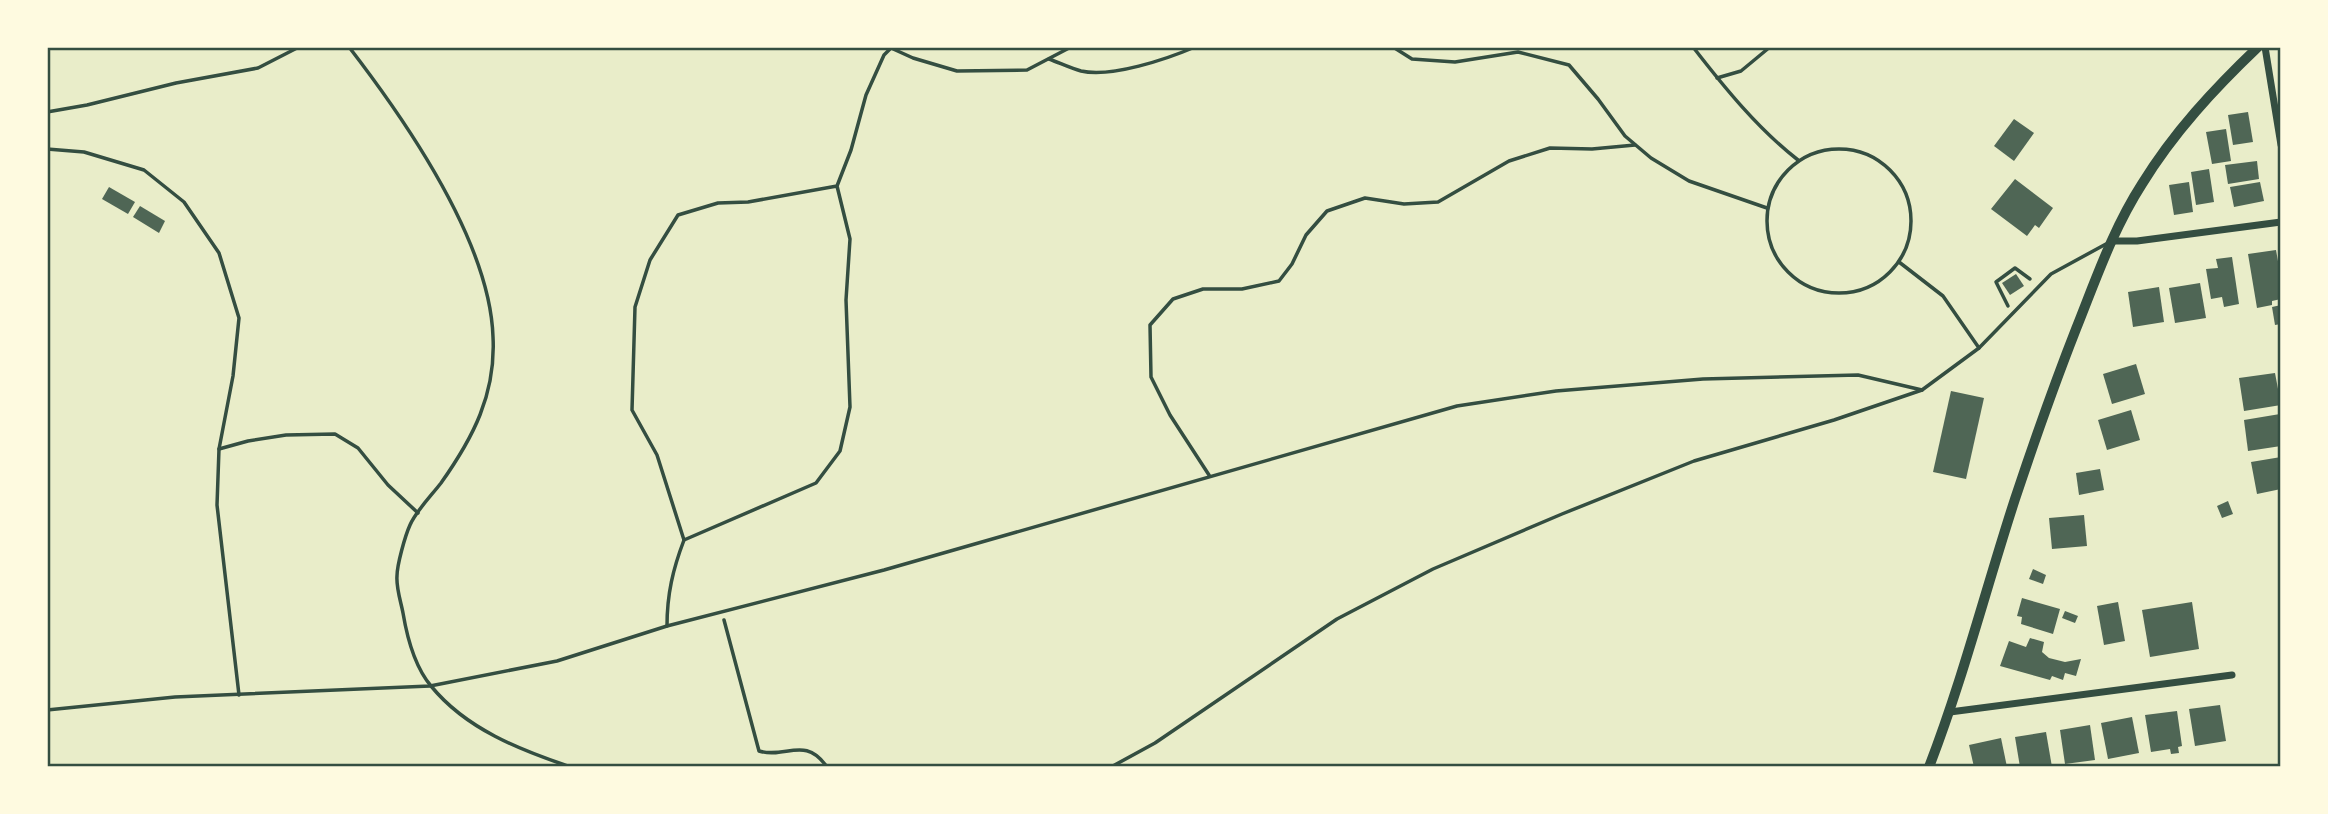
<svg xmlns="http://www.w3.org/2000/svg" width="2328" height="814" viewBox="0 0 2328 814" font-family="Arial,sans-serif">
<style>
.building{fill:#4f6655}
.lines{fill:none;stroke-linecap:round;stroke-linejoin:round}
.path{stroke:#344e41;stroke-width:3.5}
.service{stroke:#344e41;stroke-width:3.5}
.minor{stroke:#344e41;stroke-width:7}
.secondary{stroke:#344e41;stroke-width:10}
.neatline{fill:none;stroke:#344e41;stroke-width:2.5}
</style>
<rect width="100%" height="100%" fill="#e9edc9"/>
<!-- building -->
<g class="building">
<polygon points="2248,112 2253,142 2233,145 2228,115"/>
<polygon points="2014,119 2034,133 2014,161 1994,146"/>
<polygon points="2226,129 2231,161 2212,164 2206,132"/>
<polygon points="2257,161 2259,179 2228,184 2225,165"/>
<polygon points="2209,169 2214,202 2196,205 2191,172"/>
<polygon points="2015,179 2053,208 2039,228 2035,225 2027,236 1991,209"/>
<polygon points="2189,182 2193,212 2174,215 2169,185"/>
<polygon points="2260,182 2264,201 2234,207 2230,187"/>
<polygon points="109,187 135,202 128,214 102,199"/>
<polygon points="140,206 165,221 159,233 133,217"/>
<polygon points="2276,250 2281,278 2281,299 2272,301 2272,305 2257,308 2248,254"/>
<polygon points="2232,257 2239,304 2224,307 2222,297 2211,299 2206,269 2218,268 2216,259"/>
<polygon points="2016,274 2024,286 2010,295 2002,283"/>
<polygon points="2200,283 2206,318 2175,323 2169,288"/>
<polygon points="2159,287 2164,322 2133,327 2128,292"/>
<polygon points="2281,305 2281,324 2275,325 2272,307"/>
<polygon points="2136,364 2145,394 2112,404 2103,374"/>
<polygon points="2275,373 2281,405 2244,411 2239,378"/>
<polygon points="1951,391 1984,398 1966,479 1933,472"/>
<polygon points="2131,410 2140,440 2107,450 2098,420"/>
<polygon points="2280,414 2281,446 2248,451 2244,420"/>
<polygon points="2281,457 2281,489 2257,494 2251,462"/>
<polygon points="2100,469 2104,490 2079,495 2076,473"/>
<polygon points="2228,501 2233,514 2222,518 2217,506"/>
<polygon points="2084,515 2087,546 2052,549 2049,518"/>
<polygon points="2033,569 2046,575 2043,584 2029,579"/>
<polygon points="2022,598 2060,609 2053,634 2021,624 2022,617 2017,616"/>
<polygon points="2118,602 2125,641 2104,645 2097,606"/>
<polygon points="2192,602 2199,649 2150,657 2142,610"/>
<polygon points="2065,611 2078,616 2075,623 2062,618"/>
<polygon points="2030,638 2044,642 2042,652 2049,658 2065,662 2081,659 2076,676 2065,673 2063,680 2052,676 2050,680 2000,666 2009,641 2026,647"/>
<polygon points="2220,705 2226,741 2195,746 2189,709"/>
<polygon points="2177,711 2182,746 2178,747 2179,753 2171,754 2170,749 2151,752 2145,715"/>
<polygon points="2132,717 2139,753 2108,759 2101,723"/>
<polygon points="2090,725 2095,760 2065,764 2060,730"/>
<polygon points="2046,732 2052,767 2020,767 2015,737"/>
<polygon points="2001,738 2007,767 1974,767 1969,745"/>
</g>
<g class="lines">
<!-- path -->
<g class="path">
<polyline points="2008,306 1996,282 2015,268 2030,279"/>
<path d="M724 620 759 751C786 759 805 735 827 767"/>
</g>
<!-- service -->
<g class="service">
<path d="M349 47C406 121 490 242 493 337 496 394 473 438 441 483 431 496 416 511 410 525 405 536 397 565 397 576 396 588 401 602 403 613 407 637 415 667 431 686 466 729 520 750 571 767"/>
<polyline points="1393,47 1412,59 1455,62 1518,52 1569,65 1598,99 1625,136 1651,158 1689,181 1767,208"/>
<path d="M1693 47C1724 87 1758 129 1798 160"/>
<polyline points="891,48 913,58 957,71 1027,70 1071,47"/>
<path d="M1049 59C1060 63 1070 68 1081 71 1111 78 1167 59 1195 47"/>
<polyline points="1717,78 1741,71 1770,47"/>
<polyline points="47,112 87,105 176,83 258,68 299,47"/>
<circle cx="1839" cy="221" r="72"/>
<polyline points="47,149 84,152 144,170 184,202 219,253 239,318 233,376 219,449 217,505 239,695"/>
<polyline points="837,186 748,202 718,203 678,215 650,260 635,307 632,410 657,455 684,540 816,483 840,451 850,407 846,300 850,239 837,186 851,150 866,95 884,55 892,47"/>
<polyline points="1899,262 1943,296 1979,348"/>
<polyline points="219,449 248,441 286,435 335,434 358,448 388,485 418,513"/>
<polyline points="1209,475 1170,415 1151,377 1150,325 1173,299 1203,289 1242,289 1279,281 1292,264 1306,235 1327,211 1365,198 1404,204 1438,202 1509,161 1550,148 1592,149 1635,145"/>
<path d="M667 626C667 594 673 569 684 540"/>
<polyline points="47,710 175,697 430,686 557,661 667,626 884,570 1457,406 1556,391 1703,379 1858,375 1922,390"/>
<polyline points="1111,767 1155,743 1337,619 1433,569 1562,514 1694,461 1834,420 1922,390 1979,348 2051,274 2106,244"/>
</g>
<!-- minor -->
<g class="minor">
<polyline points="2265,47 2281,145"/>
<polyline points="2111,241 2137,241 2281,222"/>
<polyline points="1950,712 2232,675"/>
</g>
<!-- secondary -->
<path class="secondary" d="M1929 767C1963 679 1986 588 2015 499 2034 442 2054 385 2076 329 2096 279 2113 229 2142 184 2174 132 2214 89 2258 47"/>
</g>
<!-- border -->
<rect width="2328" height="814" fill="none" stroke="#fefae0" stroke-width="98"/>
<rect x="49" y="49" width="2230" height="716" class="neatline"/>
</svg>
